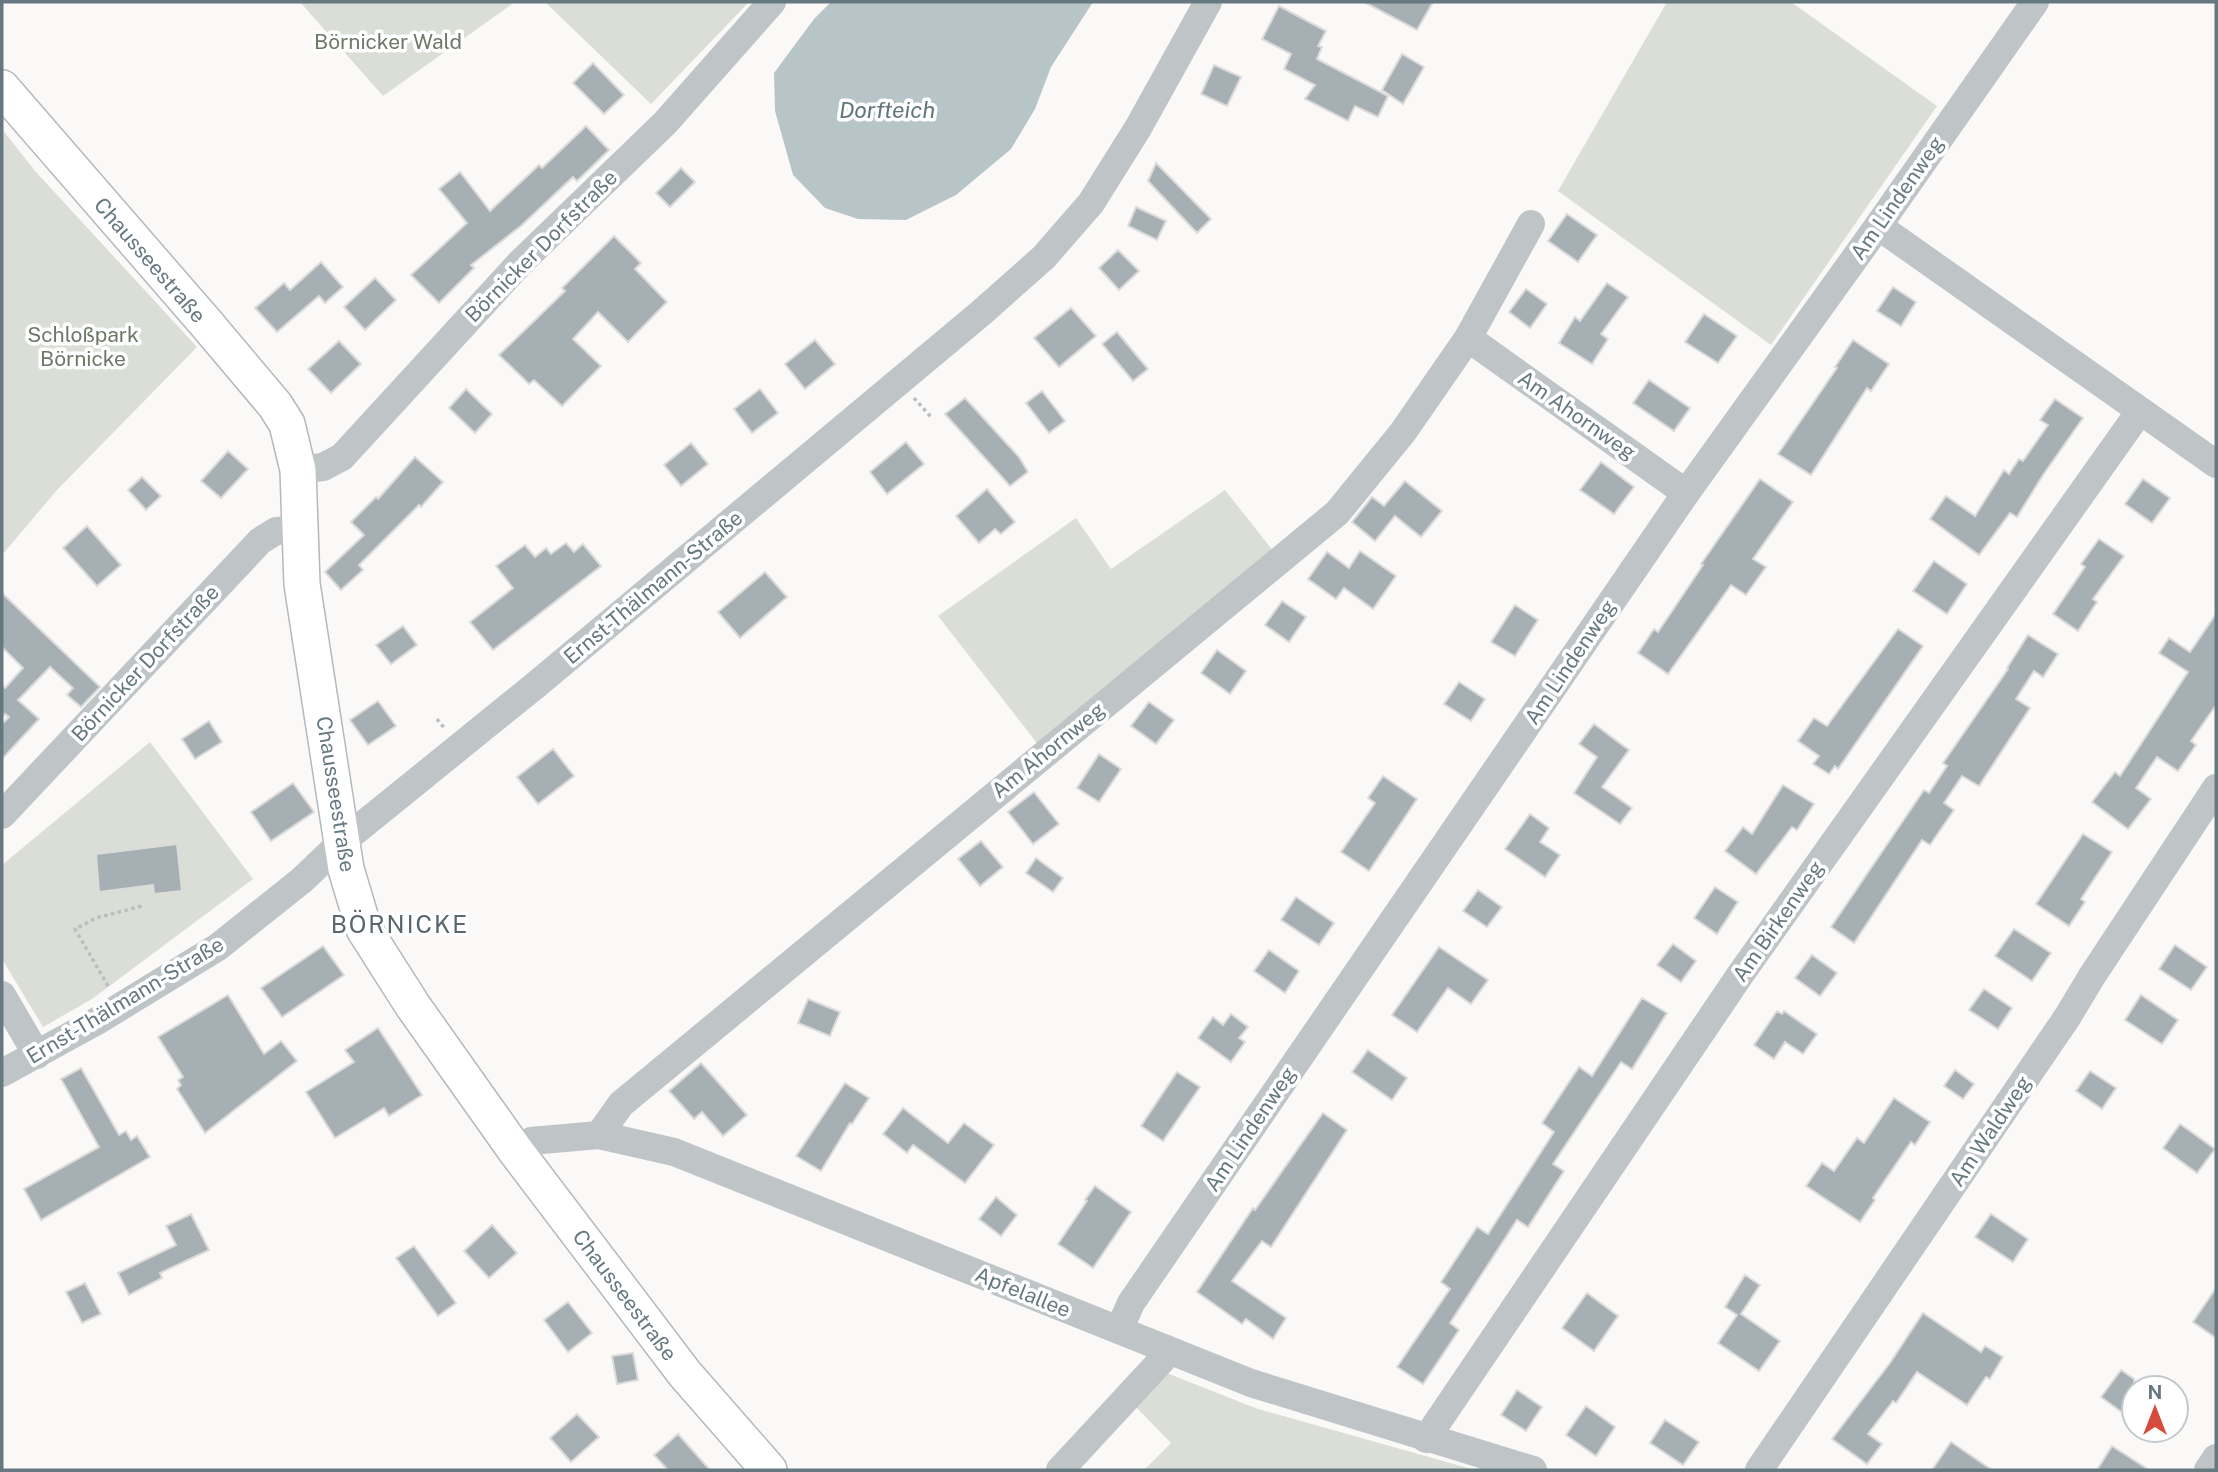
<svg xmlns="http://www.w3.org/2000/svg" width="2218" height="1472" viewBox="0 0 2218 1472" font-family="'Public Sans',sans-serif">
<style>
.green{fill:#daded7}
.water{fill:#b8c5c8}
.building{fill:#a6b0b4;stroke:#dcdbda;stroke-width:2}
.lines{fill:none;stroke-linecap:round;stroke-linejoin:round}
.major-casing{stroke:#b3b9bc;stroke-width:38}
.path{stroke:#babec0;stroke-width:3.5;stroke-dasharray:3.5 3.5;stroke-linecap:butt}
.minor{stroke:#bfc5c7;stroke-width:28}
.major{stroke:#fff;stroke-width:35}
.labels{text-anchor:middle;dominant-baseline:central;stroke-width:7;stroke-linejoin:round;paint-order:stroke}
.park-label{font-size:21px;fill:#6b7966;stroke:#fff}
.street-label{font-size:21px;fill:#667980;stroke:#fff}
.water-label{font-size:23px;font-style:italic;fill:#62767a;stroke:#fff}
.quarter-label{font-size:24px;letter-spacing:2px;fill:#59666c;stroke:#fff}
</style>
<rect width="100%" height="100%" fill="#faf9f8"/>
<!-- green -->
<g class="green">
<polygon points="300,2 515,2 383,96"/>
<polygon points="545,2 749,2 651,104"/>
<polygon points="1667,2 1791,2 1937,106 1771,345 1558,191"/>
<polygon points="2,129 35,171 197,347 57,490 2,555"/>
<polygon points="1225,490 1274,552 1040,747 938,616 1076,518 1111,569"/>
<polygon points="150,742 253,879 92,999 43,1027 2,959 2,865"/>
<polygon points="1164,1372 1258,1409 1475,1470 1144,1470 1171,1443 1134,1405"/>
</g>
<!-- water -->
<polygon class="water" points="831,2 1093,2 1051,67 1035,109 1011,149 956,195 906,220 858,219 825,208 793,175 775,111 774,73 814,19"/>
<!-- building -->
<g class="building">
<polygon points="1364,2 1433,2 1417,30"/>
<polygon points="1279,6 1326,31 1318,46 1322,47 1317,59 1388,96 1378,117 1355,106 1348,121 1305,99 1315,85 1284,69 1291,54 1262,39"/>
<polygon points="1402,54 1424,67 1403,104 1382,90"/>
<polygon points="593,63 624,95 604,114 573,83"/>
<polygon points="1214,65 1241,77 1227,106 1201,94"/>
<polygon points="586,126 609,150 577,181 573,177 522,225 471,265 474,268 439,303 411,275 467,223 439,189 460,172 490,211 539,165 542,168"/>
<polygon points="1156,163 1211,219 1197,233 1148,181"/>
<polygon points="681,168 695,182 670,207 656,193"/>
<polygon points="1136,207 1166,221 1157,240 1128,226"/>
<polygon points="1567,214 1597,235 1578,262 1548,241"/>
<polygon points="614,236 641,263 635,269 667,302 628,342 598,312 573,339 601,366 562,406 534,380 529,384 499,355 565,291 562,288"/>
<polygon points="1118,250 1139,271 1119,290 1099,268"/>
<polygon points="321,262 343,287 325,303 319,296 277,332 255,308 284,283 290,290"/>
<polygon points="375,278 396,300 365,330 344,307"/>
<polygon points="1607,283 1628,297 1601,334 1608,339 1592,364 1559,343 1575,317 1580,321"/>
<polygon points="1893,287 1916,302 1901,326 1877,311"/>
<polygon points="1526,289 1547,304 1530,328 1509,312"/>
<polygon points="1071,308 1096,336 1059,367 1034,338"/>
<polygon points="1704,314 1737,336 1718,363 1685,342"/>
<polygon points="1117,332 1148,369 1133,381 1102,344"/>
<polygon points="815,340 835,364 805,389 785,364"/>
<polygon points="1853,340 1889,364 1871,391 1867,388 1811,475 1778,454 1837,368 1835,367"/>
<polygon points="339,341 361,364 331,393 308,369"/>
<polygon points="1649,380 1690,408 1674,431 1633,403"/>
<polygon points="466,389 492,414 475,433 449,408"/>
<polygon points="760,389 778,413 752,433 734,409"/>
<polygon points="1042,391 1065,421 1049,433 1026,403"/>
<polygon points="965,398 1019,457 1028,472 1010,486 945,414"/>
<polygon points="2055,399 2083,418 2043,475 2017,517 2010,513 1979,555 1930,519 1946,496 1975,516 2004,470 2009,474 2019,459 2023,461 2048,425 2040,420"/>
<polygon points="906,442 924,464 887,494 870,472"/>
<polygon points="691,443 708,464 681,486 664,465"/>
<polygon points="228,451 248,469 221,498 201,481"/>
<polygon points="415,457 443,482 421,507 419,505 359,565 363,570 341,590 325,572 364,535 351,522 376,497 378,499"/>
<polygon points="1601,462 1634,487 1614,514 1580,490"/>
<polygon points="142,477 161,496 146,510 128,490"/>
<polygon points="1760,479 1793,502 1753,559 1766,567 1746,595 1731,585 1668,674 1638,653 1654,629 1658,632 1703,565 1701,564"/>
<polygon points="2143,479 2170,498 2152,523 2125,504"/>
<polygon points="1405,481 1442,511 1421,537 1395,516 1375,541 1352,522 1372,497 1384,506"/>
<polygon points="987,489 1015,522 1001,534 995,529 979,543 956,516"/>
<polygon points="87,526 121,565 97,586 63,548"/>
<polygon points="2099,539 2124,556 2093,599 2097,602 2078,631 2053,614 2085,567 2081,564"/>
<polygon points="566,543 574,552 583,544 601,566 493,650 470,622 513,588 496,566 525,545 535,557 546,548 551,554"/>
<polygon points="1360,551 1396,576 1373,609 1344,588 1336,599 1308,579 1327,552 1349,568"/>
<polygon points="1934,561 1967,584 1947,614 1913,591"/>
<polygon points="765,572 787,597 740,638 718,612"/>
<polygon points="2,593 100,687 81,707 67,695 73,688 50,667 18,700 39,719 2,759 2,724 9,717 5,714 2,718 2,685 5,688 23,668 2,647"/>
<polygon points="1282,601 1306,617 1289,642 1265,625"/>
<polygon points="1515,605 1538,620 1515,656 1491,642"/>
<polygon points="2216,614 2216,705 2191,741 2196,745 2178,771 2157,757 2136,788 2151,799 2128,829 2092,802 2115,772 2120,776 2188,672 2159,653 2169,638 2190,652"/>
<polygon points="403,626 417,645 391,664 376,645"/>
<polygon points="1898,629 1923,646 1838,769 1835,766 1829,774 1813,764 1819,756 1798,741 1814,718 1827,726"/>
<polygon points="2028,635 2058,654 2043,677 2034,671 2016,699 2030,708 1979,786 1962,776 1944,803 1954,810 1930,845 1922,840 1854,943 1831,927 1924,790 1929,793 1947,766 1943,763 2008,669 2007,668"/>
<polygon points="1217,650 1246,671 1230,694 1201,673"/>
<polygon points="1459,682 1485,699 1471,721 1444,704"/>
<polygon points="378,701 396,726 368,745 350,720"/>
<polygon points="1149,702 1174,720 1156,744 1131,726"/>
<polygon points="209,721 222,742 195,759 182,739"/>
<polygon points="1594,724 1629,750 1602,787 1632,808 1620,824 1574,793 1597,757 1579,744"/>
<polygon points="553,749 574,776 538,804 517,777"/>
<polygon points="1099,754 1121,769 1099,802 1077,788"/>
<polygon points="1383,776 1417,799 1369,871 1341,852 1375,803 1368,798"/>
<polygon points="293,783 314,812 271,841 251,812"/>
<polygon points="1783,785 1814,804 1797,830 1792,827 1756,874 1725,851 1743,827 1752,834"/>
<polygon points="1034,792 1059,824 1033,844 1008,812"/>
<polygon points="1530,814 1549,828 1540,842 1560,855 1545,877 1505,849"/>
<polygon points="2083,834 2112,852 2081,899 2085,902 2069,926 2036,904"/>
<polygon points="981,841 1003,867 980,886 958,859"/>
<polygon points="177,844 182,891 154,894 153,885 99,892 96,854"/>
<polygon points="1036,858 1063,878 1053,892 1026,873"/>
<polygon points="1715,887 1738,902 1717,934 1694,918"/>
<polygon points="1478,890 1502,907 1487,927 1463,911"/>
<polygon points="1296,897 1334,923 1319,945 1281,920"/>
<polygon points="2014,929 2051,953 2032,981 1995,956"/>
<polygon points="1673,944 1696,961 1681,982 1657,965"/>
<polygon points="2175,945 2207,967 2191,990 2159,969"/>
<polygon points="323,946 344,975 282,1017 261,988"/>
<polygon points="1439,947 1488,980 1471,1004 1448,988 1417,1032 1392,1015"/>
<polygon points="1269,950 1299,971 1285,993 1254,971"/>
<polygon points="1812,955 1837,973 1820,996 1795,978"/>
<polygon points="1984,989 2012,1008 1998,1029 1969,1010"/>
<polygon points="228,995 264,1054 281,1041 297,1061 205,1133 177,1089 181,1085 178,1080 183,1077 158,1037"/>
<polygon points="2141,995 2178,1020 2162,1044 2125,1020"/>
<polygon points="1642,998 1667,1013 1632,1069 1621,1062 1553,1164 1564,1171 1528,1227 1517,1220 1450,1323 1459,1330 1423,1384 1397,1367 1450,1289 1441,1282 1477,1227 1488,1234 1554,1132 1542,1123 1579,1067 1592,1076"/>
<polygon points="808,999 840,1012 830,1036 798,1023"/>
<polygon points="1777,1011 1782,1014 1784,1011 1817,1034 1803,1054 1785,1042 1774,1059 1754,1045"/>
<polygon points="1231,1014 1248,1027 1239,1038 1245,1042 1231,1062 1198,1038 1213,1017 1223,1025"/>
<polygon points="378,1028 422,1095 389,1116 384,1108 335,1138 306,1092 354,1062 345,1050"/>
<polygon points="1368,1050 1407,1078 1392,1100 1352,1072"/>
<polygon points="701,1063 747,1115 723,1136 702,1112 694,1119 669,1091"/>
<polygon points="81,1068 119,1135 126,1131 131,1140 137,1136 150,1157 41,1220 24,1189 99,1147 61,1079"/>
<polygon points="1955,1070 1974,1084 1963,1099 1944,1086"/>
<polygon points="2090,1071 2116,1088 2102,1109 2076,1091"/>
<polygon points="1177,1072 1200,1087 1163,1141 1141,1126"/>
<polygon points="845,1083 869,1098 852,1124 850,1123 821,1171 796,1156"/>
<polygon points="1894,1098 1930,1122 1915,1145 1911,1142 1873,1198 1875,1200 1860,1222 1806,1186 1822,1163 1834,1171 1857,1138 1864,1143"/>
<polygon points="903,1108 948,1143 964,1123 994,1145 965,1183 913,1145 907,1153 883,1134"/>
<polygon points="1323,1113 1347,1130 1271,1247 1262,1241 1232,1281 1286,1318 1273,1339 1246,1319 1242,1324 1197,1292 1253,1208 1255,1210"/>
<polygon points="2180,1124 2215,1149 2197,1173 2163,1148"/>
<polygon points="1095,1186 1131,1212 1093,1268 1058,1244 1087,1201 1085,1200"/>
<polygon points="996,1197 1017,1215 1001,1236 979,1219"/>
<polygon points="191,1214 209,1250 160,1273 162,1278 129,1295 118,1273 176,1245 166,1226"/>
<polygon points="1991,1214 2028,1239 2013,1262 1975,1237"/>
<polygon points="492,1225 517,1253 489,1278 464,1251"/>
<polygon points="414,1246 456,1303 438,1316 396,1258"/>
<polygon points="1745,1275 1760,1285 1741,1314 1780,1341 1759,1371 1718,1343 1737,1315 1725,1307"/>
<polygon points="85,1283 101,1314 82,1323 66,1292"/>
<polygon points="2216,1288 2216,1338 2193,1322"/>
<polygon points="1587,1293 1618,1316 1594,1351 1562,1328"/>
<polygon points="568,1302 592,1333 568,1352 544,1320"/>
<polygon points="1923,1313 1981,1352 1985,1346 2003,1357 1990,1379 1986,1377 1967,1405 1917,1372 1896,1403 1893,1401 1868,1434 1882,1444 1867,1464 1832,1439 1890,1363"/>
<polygon points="633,1353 638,1380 617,1384 612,1356"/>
<polygon points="2121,1370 2134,1379 2134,1421 2101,1397"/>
<polygon points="1517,1390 1542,1407 1526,1431 1501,1415"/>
<polygon points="1586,1406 1615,1427 1596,1456 1566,1435"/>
<polygon points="577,1414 599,1437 571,1462 550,1438"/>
<polygon points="1665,1420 1699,1442 1683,1465 1650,1443"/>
<polygon points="678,1434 710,1470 668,1470 654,1455"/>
<polygon points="1951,1442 1992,1470 1932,1470"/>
<polygon points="2112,1446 2149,1470 2097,1470"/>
</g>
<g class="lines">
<defs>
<polyline id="major" points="2,88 205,322 275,405 287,424 298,470 302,584 346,869 364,929 413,1006 515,1150 685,1374 769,1470"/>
</defs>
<!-- major casing -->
<use href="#major" class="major-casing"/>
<!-- path -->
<g class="path">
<polyline points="914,398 932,418"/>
<polyline points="437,719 445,729"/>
<polyline points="108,986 75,929 96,918 142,906"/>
</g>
<!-- minor -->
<g class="minor">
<polyline points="1878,226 2216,464"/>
<polyline points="1468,338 1686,493"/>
<polyline points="298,470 323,467 342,457 521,262 665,123 772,2"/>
<polyline points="2,815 260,541 276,531 298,529"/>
<polyline points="2,995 37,1055"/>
<polyline points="2,1073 97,1021 218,947 302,880 343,841 537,684 981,313 1044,257 1091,203 1138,128 1208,2"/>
<polyline points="599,1135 621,1104 1337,513 1403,432 1468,338 1531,224"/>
<polyline points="515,1150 531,1141 599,1135 674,1152 1251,1383 1533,1470"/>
<polyline points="1119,1330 1131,1303 1686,493 1878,226 2035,2"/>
<polyline points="1426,1439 1740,975 2140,411"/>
<polyline points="1060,1470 1161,1361 1166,1349"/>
<polyline points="1759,1470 2068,1016 2092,976 2216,788"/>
<polyline points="2208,1470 2216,1458"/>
</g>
<!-- major -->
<use href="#major" class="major"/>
</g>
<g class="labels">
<!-- park labels -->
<g class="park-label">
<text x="388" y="41">Börnicker Wald</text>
<text x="83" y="334">Schloßpark<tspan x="83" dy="24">Börnicke</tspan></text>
</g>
<!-- street labels -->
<g class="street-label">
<text transform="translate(1897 198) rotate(-55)">Am Lindenweg</text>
<text transform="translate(541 246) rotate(-45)">Börnicker Dorfstraße</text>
<text transform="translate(150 260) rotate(49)">Chausseestraße</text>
<text transform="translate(1577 415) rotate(35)">Am Ahornweg</text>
<text transform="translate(653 587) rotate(-40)">Ernst-Thälmann-Straße</text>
<text transform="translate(1570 662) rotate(-56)">Am Lindenweg</text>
<text transform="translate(145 663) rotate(-47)">Börnicker Dorfstraße</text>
<text transform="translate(1048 750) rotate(-39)">Am Ahornweg</text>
<text transform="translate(336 794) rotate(81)">Chausseestraße</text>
<text transform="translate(1778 921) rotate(-55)">Am Birkenweg</text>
<text transform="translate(125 1000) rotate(-31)">Ernst-Thälmann-Straße</text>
<text transform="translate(1250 1129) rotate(-56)">Am Lindenweg</text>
<text transform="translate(1990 1131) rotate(-56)">Am Waldweg</text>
<text transform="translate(1023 1292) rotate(22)">Apfelallee</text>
<text transform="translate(625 1295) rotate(53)">Chausseestraße</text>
</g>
<!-- water labels -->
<g class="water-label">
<text x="887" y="109">Dorfteich</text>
</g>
<!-- quarter labels -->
<g class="quarter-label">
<text x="400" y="924">BÖRNICKE</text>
</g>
</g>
<!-- border -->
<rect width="2218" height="1472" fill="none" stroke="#667980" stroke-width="7"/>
<!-- north arrow -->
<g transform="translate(2155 1409)"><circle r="33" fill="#ffffff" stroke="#c2c9cc" stroke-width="2"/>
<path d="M0-5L12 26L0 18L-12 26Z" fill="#d54c3c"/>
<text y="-10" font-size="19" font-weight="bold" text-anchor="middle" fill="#667980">N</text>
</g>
</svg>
